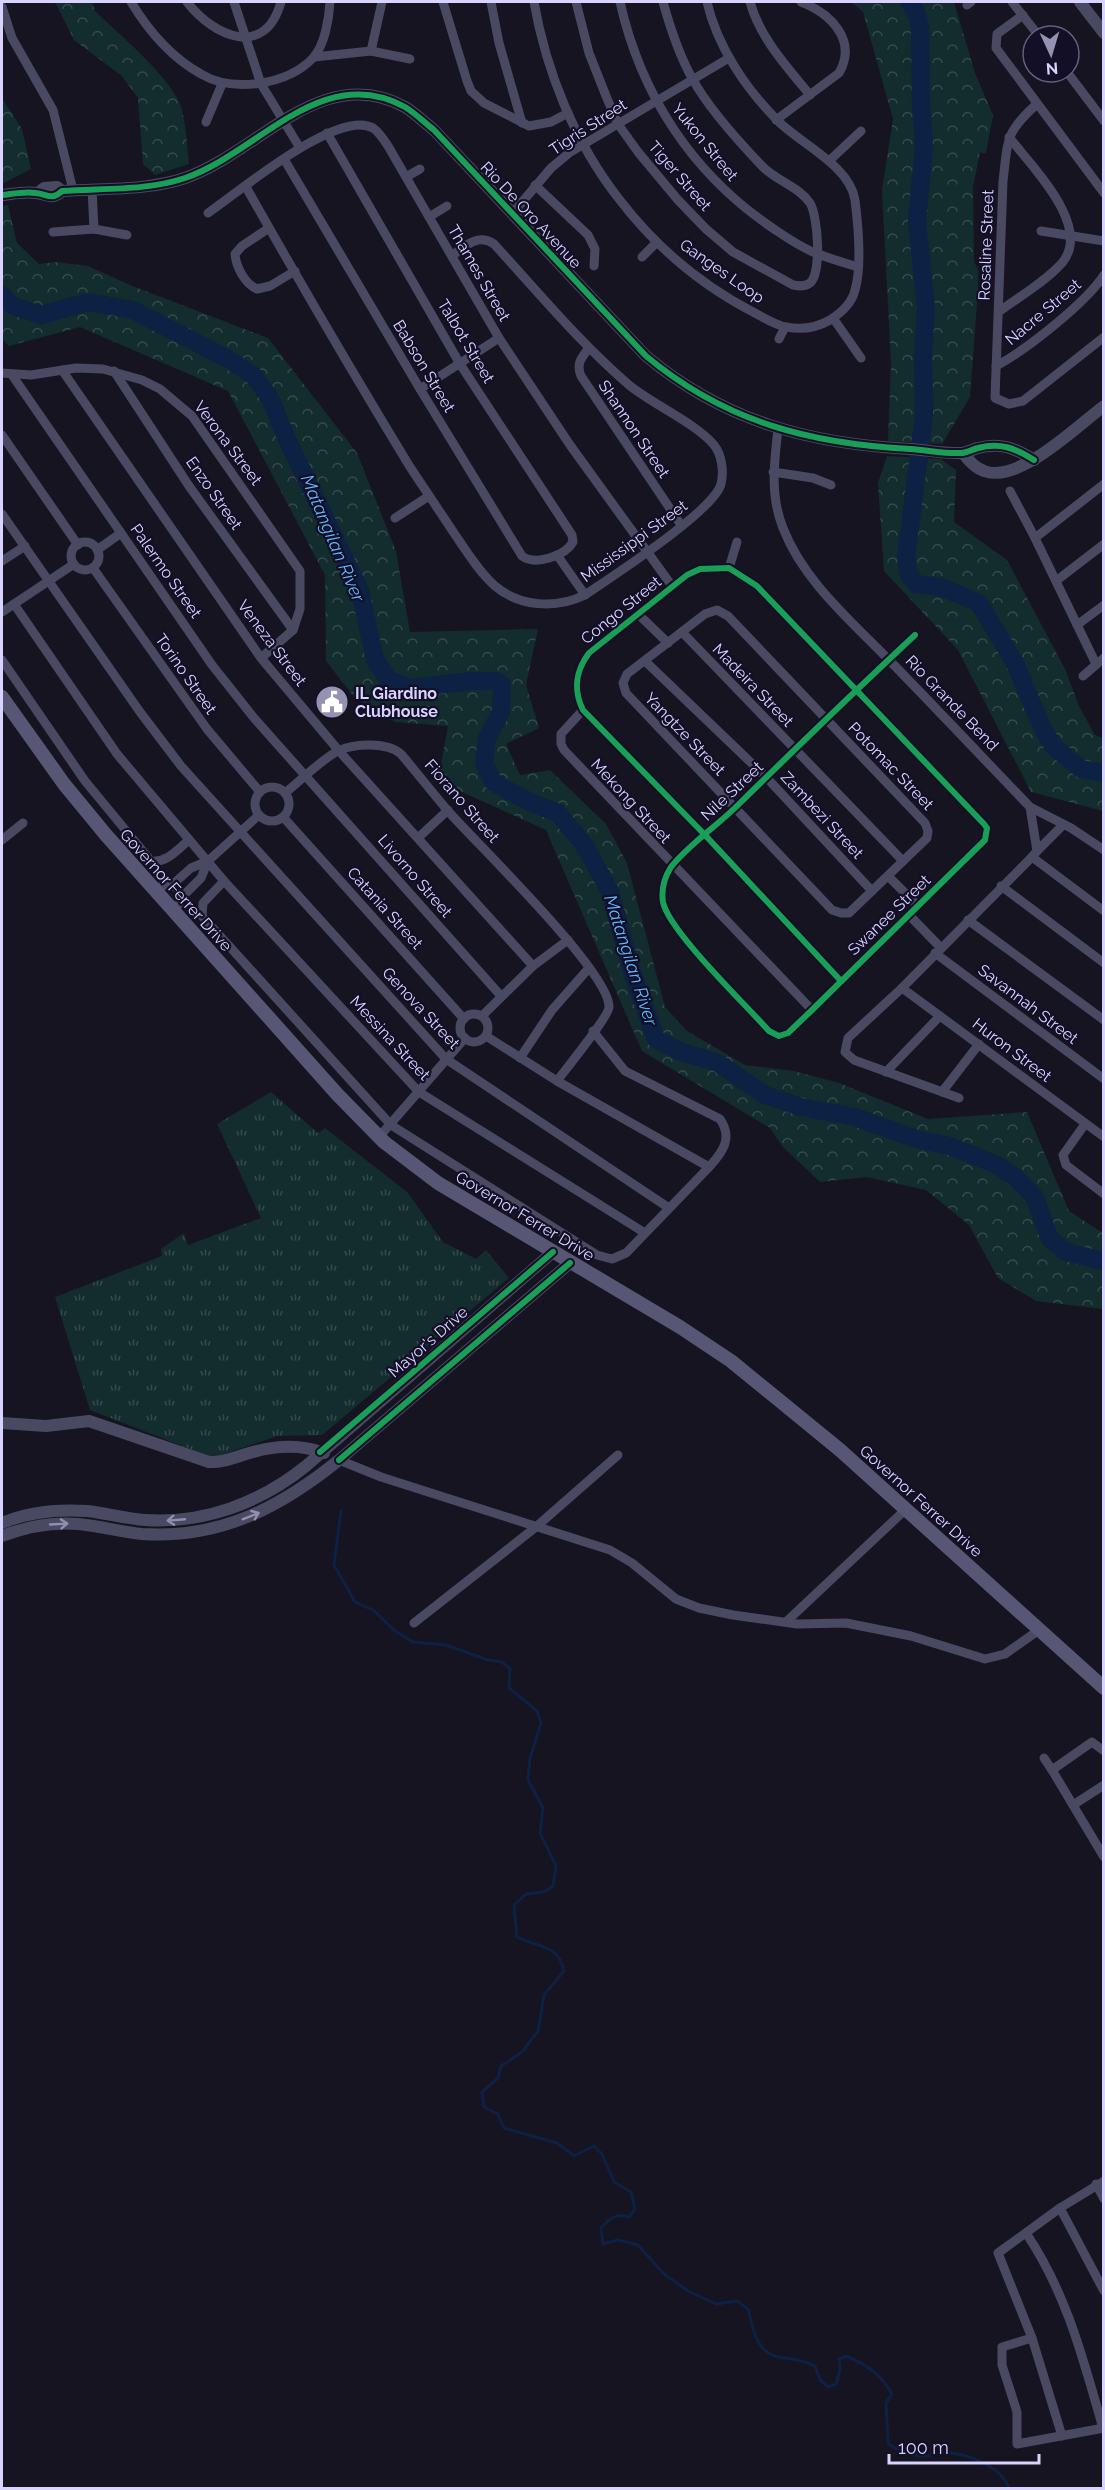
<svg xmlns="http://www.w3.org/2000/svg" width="1105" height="2490" viewBox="0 0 1105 2490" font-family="Raleway,sans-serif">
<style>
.grass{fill:url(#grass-tufts)}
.forest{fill:url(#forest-crowns)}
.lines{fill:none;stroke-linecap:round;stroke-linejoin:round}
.stream{stroke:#0d2144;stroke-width:3}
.river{stroke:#0d2144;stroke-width:18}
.minor{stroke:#4a4962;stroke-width:9}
.tertiary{stroke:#4a4962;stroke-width:12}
.secondary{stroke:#575674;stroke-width:14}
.cycleway-casing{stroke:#130f26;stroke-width:10}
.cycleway{stroke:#1a9f57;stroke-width:6}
.oneway{stroke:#928eb0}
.labels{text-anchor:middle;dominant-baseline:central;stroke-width:4.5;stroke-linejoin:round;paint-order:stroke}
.street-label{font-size:16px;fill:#d9d4ff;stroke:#130f26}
.poi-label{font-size:16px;font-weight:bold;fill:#d9d4ff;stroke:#130f26;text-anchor:start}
.water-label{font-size:18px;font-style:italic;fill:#62b6ff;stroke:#130f26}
</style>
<defs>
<pattern id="grass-tufts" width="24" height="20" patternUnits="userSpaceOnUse" patternTransform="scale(1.5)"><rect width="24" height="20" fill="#132c2d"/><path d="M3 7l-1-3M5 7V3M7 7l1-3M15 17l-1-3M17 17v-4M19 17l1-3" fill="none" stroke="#354a4c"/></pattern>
<pattern id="forest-crowns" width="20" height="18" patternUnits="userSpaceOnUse" patternTransform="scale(1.5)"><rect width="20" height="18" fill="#132c2d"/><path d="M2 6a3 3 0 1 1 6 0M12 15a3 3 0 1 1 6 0" fill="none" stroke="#354a4c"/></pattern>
</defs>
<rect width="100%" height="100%" fill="#161421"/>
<!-- grass -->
<polygon class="grass" points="271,1092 318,1133 325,1128 407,1192 443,1242 476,1259 486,1250 509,1278 322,1435 277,1436 213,1458 90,1410 55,1297 162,1256 161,1249 184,1233 188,1245 261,1218 217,1124"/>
<!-- forest -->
<g class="forest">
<path d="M55 2H92L95 11C119 34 168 75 180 104 186 120 187 147 189 164L155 175 143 164 138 98 122 76 74 40Z"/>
<polygon points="851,2 954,2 975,73 993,115 986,153 980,152 973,187 974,262 978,270 978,290 970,397 942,444 888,441 891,363 882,190 893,119 863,12"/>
<polygon points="2,98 22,129 31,169 2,184"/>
<polygon points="8,205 17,243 39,264 56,262 88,266 130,285 268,338 357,453 396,551 410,632 538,629 526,685 539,728 506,744 520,775 550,770 606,824 627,863 665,1007 687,1031 745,1065 794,1071 839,1083 928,1119 1027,1112 1069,1211 1103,1233 1103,1309 1036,1301 998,1278 969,1225 926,1190 867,1177 820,1182 783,1147 770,1128 642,1051 546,830 438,781 448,726 395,722 354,697 326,661 325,575 228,391 80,327 9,346 2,339 2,206"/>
<polygon points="887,456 941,459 956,470 954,522 1007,560 1065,669 1079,706 1095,735 1103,738 1103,811 1031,792 958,650 884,571 878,483"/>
</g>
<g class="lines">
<!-- stream -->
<path class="stream" d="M341 1511 334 1565 355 1602 373 1610 395 1631 413 1642 446 1645 488 1660 502 1662 510 1669 509 1688 537 1711 541 1723 530 1758 528 1780 543 1808 540 1833 556 1866 553 1886 544 1892 526 1894 514 1905 517 1937C538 1948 558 1943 564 1971L544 1995 538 2031 522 2052 501 2066 498 2078 482 2092 484 2107 498 2114 504 2128 557 2143 574 2156 594 2146 602 2154 614 2182 631 2192 635 2209 629 2217C616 2213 610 2218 601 2228L603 2244 618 2240 638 2245 664 2274 688 2291 716 2304 737 2301 748 2309C753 2328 756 2353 779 2357 793 2360 803 2359 815 2366L820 2380 828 2387 836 2384 840 2370 839 2359 846 2356C866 2364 882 2375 892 2394L886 2403 888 2443C900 2453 917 2458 932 2455 939 2455 945 2452 951 2453 971 2455 1002 2468 1009 2488"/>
<!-- river -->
<g class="river">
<polyline points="909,2 916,11 920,27 921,107 924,146 917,221 926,308 923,354 924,415 906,558 909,575 916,584 941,587 979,603 1015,663 1041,725 1053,746 1081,769 1104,773"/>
<polyline points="2,295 13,306 41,315 88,302 133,310 228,359 253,375 270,398 286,437 360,591 375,660 389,680 410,688 472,681 496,681 502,685 501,712 487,738 484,763 493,782 530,802 558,813 585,846 610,892 632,972 656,1039 679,1051 718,1063 765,1095 801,1107 855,1117 916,1139 950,1146 997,1165 1016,1178 1034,1196 1050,1239 1066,1252 1104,1261"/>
</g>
<!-- minor -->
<g class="minor">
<path d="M131 2C148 30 172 58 201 74 233 93 287 85 313 58 325 45 329 18 330 2"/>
<path d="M187 2C214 37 265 59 281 2"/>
<polyline points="234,2 261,84 300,148"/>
<polyline points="443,2 467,81 471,91 484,103 529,126 551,122 568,113"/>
<polyline points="491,2 499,43 522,123"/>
<path d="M534 2C546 71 575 143 619 199 655 246 701 285 753 312 763 317 775 325 786 327 801 330 816 328 830 320 841 313 852 303 855 290 862 266 858 224 855 200 850 166 801 144 778 121 746 89 717 46 707 2"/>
<path d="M576 2 589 53 606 96 618 124 638 152 678 200 706 229 733 252 793 285C799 286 805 287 810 283 822 273 818 216 810 203 799 187 777 181 763 167 740 143 708 108 692 78 679 55 670 27 663 2"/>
<path d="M620 2C641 95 692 173 771 227 786 237 801 248 818 254 831 259 845 263 858 267"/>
<path d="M750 2C760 38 787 67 810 95"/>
<polyline points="1012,2 1039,36"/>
<polyline points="967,5 971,2"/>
<polyline points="2,7 12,38 53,110 73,190"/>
<polyline points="1023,15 997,34 996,48 1104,193"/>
<polyline points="371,51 382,2"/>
<polyline points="314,57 371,51 410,59"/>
<polyline points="1067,72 1104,121"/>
<path d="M1037 104C1005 132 1008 140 1003 181L995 398 1009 404 1023 401 1104 337"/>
<path d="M776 120 839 73C858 40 830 13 801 2"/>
<polyline points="206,122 222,84"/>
<path d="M284 159 420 389 522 556C535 566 565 556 573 542L572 535 460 364 327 133"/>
<polyline points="829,161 861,131"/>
<polyline points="406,177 420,169"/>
<polyline points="535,185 588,235 595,249 594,266"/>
<path d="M246 187C299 281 354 375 410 467 426 491 442 515 458 539 469 555 480 573 495 586 520 607 556 609 585 595 611 577 714 511 721 484 724 472 722 455 714 445 697 424 652 404 629 385 580 343 538 292 494 244 478 233 465 246 452 256"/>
<polyline points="92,189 94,229"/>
<path d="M208 213C239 192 338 108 373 128 379 132 384 140 388 146L499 338 570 445 672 586"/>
<polyline points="512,214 551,168 569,153 729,58"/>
<polyline points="429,217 447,206"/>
<path d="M269 228 242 246 235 254C236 267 245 284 257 289L270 286 295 271"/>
<polyline points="1041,231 1104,241"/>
<polyline points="53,232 94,229 127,235"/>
<polyline points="642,257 656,243"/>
<path d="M1000 311C1020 296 1045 282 1062 263 1093 226 1031 166 1009 137"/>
<polyline points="833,318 861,358"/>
<polyline points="779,339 785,327"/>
<path d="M589 348C581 358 576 364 581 376L681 525"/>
<path d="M996 366C1026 350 1086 303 1104 275"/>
<polyline points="62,370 261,658 339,751 533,966"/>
<polyline points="114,371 189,486 293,630"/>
<polyline points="2,373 31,375 76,368 103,369 142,380 160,389 192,416 300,571 300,609 293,630 261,658"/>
<polyline points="12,375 212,665 254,718 501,996"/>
<polyline points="420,389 499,338"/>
<path d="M778 429C774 463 770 496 783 528 803 580 850 620 888 659 936 708 983 758 1030 807L1037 851 1032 857 902 988 848 1038 845 1052 854 1060 959 1098"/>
<polyline points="2,435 78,545"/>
<polyline points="773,472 813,478 831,485"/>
<polyline points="1010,491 1035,538 1096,664"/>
<polyline points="2,514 140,712 181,766 446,1059 669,1208"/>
<polyline points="395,518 429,496"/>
<polyline points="1035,538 1104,484"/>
<circle cx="85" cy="556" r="14"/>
<polyline points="97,550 121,533"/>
<polyline points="557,555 585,595"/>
<polyline points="2,561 25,546"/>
<polyline points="93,568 207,729 260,792"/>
<polyline points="729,568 737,542"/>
<polyline points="1056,581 1104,544"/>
<polyline points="14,604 117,754 224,881 419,1092 645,1233"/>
<polygon points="717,610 728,616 925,823 928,831 927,838 849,913 841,913 832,910 626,693 623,683 627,674 705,614"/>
<polyline points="2,612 74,564"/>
<polyline points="638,614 668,643"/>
<polyline points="1077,625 1104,605"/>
<polyline points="682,632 903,861"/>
<path d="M2 660 85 781 151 861C167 863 177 850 189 840"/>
<polyline points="645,661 766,777 872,891"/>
<polyline points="1083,676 1104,658"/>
<polyline points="583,710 561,734 561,744 564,750 812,1010"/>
<circle cx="272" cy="804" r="17"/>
<path d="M285 793C300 781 322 759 338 751 354 743 388 742 401 754 417 773 432 792 448 811 476 843 610 972 609 1007 609 1016 566 1069 557 1081"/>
<polyline points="1030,807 1071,828 1104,850"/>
<polyline points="284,818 464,1019"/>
<polyline points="418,838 448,810"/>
<polyline points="2,840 23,823"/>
<polyline points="1037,851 1063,825"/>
<polyline points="1032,857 1104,911"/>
<polyline points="888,876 918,906"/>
<path d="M224 881 203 903 202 916 391 1125 597 1255 612 1259 626 1253 709 1167C723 1152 733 1138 720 1119L625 1071 593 1031"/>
<polyline points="172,885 191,868 208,861 259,815"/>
<polyline points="1001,886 1104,963"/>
<path d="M155 890C174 876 191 895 173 911"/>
<polyline points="182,897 201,878 208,861"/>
<polyline points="909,915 941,948"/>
<polyline points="968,920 1104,1020"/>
<polyline points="935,953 1104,1079"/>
<path d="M841 981 705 835 583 710C573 690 576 670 589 653L687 575 700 569 729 568 757 586 984 824 987 828 985 840 812 1010 788 1033 779 1036 769 1031C746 1005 668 930 663 902 661 889 664 878 671 867 689 844 717 826 738 805 796 748 855 691 915 635"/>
<polyline points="902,988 1104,1137"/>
<circle cx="474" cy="1028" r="14"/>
<polyline points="482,1016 533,966 568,940"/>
<polyline points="486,1036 557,1081 709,1167"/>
<polyline points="520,1058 552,1010 589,968"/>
<polyline points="886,1072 940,1016"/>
<polyline points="942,1092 979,1044"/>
<polyline points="1085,1124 1063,1155 1066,1165 1104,1194"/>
<polyline points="379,1137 465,1038"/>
<polyline points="339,1460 381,1477 610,1550 632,1563 676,1599 699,1608 733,1615 797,1624 846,1623 911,1636 985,1659 1005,1654 1039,1630"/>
<polyline points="786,1622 905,1510"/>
<polyline points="414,1623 536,1527 618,1455"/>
<polyline points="1104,1751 1092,1742 1052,1770 1104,1857"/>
<polyline points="1044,1758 1052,1770"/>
<polyline points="1073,1805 1104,1785"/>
<polyline points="1096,2184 1104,2199"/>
<polyline points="1060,2208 1104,2291"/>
<path d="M1026 2233C1067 2294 1083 2359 1103 2428"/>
<polyline points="1032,2338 1002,2347 1002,2365 1017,2412 1017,2444 1104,2428"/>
<polyline points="1062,2436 1032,2338 998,2253 1060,2208 1104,2181"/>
</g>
<!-- tertiary -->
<g class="tertiary">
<polyline points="1080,2 1104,33"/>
<polyline points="38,193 44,188 57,187 62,191"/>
<path d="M2 195C12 194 25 191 36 193 47 194 51 201 62 191 102 188 147 191 185 178 258 153 322 61 405 107 415 113 425 123 434 130L646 356C725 422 811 444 911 449 927 450 945 454 961 453 967 453 973 449 978 448 1000 442 1015 448 1034 460"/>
<path d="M963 453C968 460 975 468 984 471 1019 484 1077 426 1104 406"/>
<path d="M2 1423 46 1426 89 1421 209 1462C222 1463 233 1458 246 1454 272 1446 298 1443 324 1453"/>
<path d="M2 1523C28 1512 58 1509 87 1511 106 1513 126 1519 145 1520 204 1524 260 1503 306 1466L553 1252"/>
<path d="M2 1536C26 1527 53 1522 78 1524 100 1526 121 1532 142 1534 221 1539 281 1507 339 1460L570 1263"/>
</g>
<!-- secondary -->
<polyline class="secondary" points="2,697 64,784 106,835 337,1094 384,1142 438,1183 680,1327 731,1361 840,1450 1104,1688"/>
<defs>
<g id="cycleway">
<path d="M2 195C12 194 25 191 36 193 47 194 51 201 62 191 102 188 147 191 185 178 258 153 322 61 405 107 415 113 425 123 434 130L646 356C725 422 811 444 911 449 927 450 945 454 961 453 967 453 973 449 978 448 1000 442 1015 448 1034 460"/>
<path d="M841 981 705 835 583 710C573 690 576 670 589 653L687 575 700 569 729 568 757 586 984 824 987 828 985 840 812 1010 788 1033 779 1036 769 1031C746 1005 668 930 663 902 661 889 664 878 671 867 689 844 717 826 738 805 796 748 855 691 915 635"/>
<polyline points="320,1452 553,1252"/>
<polyline points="339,1460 570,1263"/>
</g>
</defs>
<!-- cycleway casing -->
<use href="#cycleway" class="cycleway-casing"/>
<!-- cycleway -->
<use href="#cycleway" class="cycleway"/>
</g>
<!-- one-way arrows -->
<defs><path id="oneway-shaft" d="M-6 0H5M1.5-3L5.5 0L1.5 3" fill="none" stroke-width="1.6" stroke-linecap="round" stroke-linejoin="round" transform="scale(1.5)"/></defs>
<g class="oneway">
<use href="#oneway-shaft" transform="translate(251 1516) rotate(-22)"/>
<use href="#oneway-shaft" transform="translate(176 1520) rotate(175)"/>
<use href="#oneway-shaft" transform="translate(59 1524) rotate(-3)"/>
</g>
<!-- icons -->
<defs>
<symbol id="civic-disc" viewBox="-11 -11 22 22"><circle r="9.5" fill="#9591b1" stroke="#130f26"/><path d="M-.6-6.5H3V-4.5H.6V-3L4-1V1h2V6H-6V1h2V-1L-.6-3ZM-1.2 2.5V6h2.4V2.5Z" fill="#fff"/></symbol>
</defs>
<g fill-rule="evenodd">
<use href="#civic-disc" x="313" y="683" width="38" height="38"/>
</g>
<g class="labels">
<!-- street labels -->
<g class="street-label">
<text transform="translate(588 127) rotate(-33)">Tigris Street</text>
<text transform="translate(705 142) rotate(51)">Yukon Street</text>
<text transform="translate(680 176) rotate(49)">Tiger Street</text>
<text transform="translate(531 215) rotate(47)">Rio De Oro Avenue</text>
<text transform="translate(986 245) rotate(-88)">Rosaline Street</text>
<text transform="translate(722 271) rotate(35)">Ganges Loop</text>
<text transform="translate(479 273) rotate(60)">Thames Street</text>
<text transform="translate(1043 312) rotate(-40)">Nacre Street</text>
<text transform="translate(466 341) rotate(59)">Talbot Street</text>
<text transform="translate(424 366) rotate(59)">Babson Street</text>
<text transform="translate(634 429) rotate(56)">Shannon Street</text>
<text transform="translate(228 443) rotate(53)">Verona Street</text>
<text transform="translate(214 493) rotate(55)">Enzo Street</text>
<text transform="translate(634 541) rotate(-36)">Mississippi Street</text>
<text transform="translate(166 571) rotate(55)">Palermo Street</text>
<text transform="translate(621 610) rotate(-39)">Congo Street</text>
<text transform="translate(272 643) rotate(53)">Veneza Street</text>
<text transform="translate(186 674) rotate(55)">Torino Street</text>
<text transform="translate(753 685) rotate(46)">Madeira Street</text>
<text transform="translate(952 703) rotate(46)">Rio Grande Bend</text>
<text transform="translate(685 734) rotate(46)">Yangtze Street</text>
<text transform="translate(891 766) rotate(46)">Potomac Street</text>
<text transform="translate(732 791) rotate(-43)">Nile Street</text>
<text transform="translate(462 801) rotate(49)">Fiorano Street</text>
<text transform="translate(631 801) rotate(47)">Mekong Street</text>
<text transform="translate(822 815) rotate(47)">Zambezi Street</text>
<text transform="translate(415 876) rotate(49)">Livorno Street</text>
<text transform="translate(176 890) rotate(48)">Governor Ferrer Drive</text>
<text transform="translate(385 908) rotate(48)">Catania Street</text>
<text transform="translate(889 915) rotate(-44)">Swanee Street</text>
<text transform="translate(1028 1004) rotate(37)">Savannah Street</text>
<text transform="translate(421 1008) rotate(47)">Genova Street</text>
<text transform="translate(390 1038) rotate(47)">Messina Street</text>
<text transform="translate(1012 1050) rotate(37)">Huron Street</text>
<text transform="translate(525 1216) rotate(31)">Governor Ferrer Drive</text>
<text transform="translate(428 1342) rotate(-41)">Mayor's Drive</text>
<text transform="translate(921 1501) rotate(42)">Governor Ferrer Drive</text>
</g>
<!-- poi labels -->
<g class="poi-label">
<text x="355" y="693">IL Giardino<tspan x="355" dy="18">Clubhouse</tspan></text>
</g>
<!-- water labels -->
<g class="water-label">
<text transform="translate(333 538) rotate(67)">Matangilan River</text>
<text transform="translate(631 960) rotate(72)">Matangilan River</text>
</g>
</g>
<!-- border -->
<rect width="1105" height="2490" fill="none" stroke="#d9d4ff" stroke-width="6"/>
<!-- north arrow -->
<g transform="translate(1051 54) rotate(176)"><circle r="28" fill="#130f26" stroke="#625e7d" stroke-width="1.5"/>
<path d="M0-4.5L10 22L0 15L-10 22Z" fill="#9591b1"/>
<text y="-9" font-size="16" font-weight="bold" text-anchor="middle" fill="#d9d4ff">N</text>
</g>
<!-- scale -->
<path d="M889 2454v9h150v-9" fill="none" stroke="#d9d4ff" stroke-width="3"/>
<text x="898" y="2454" font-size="18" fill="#d9d4ff" stroke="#130f26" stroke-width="4.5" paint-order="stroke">100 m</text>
</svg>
